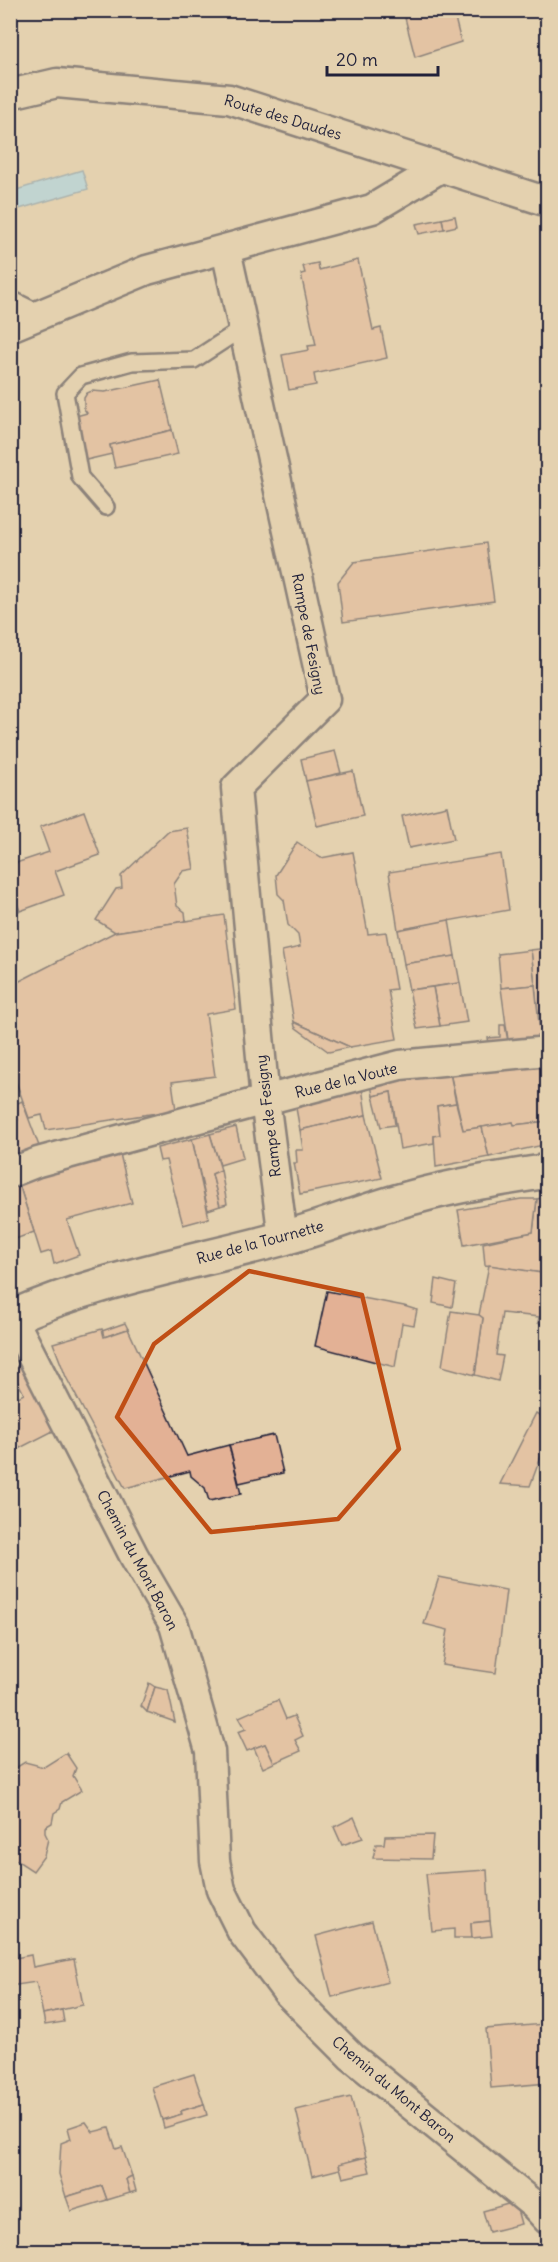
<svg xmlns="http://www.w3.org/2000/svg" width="558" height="2262" viewBox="0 0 558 2262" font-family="Delius,sans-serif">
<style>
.water{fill:#98d8f9;stroke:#698fad;stroke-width:1.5}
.building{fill:#e3b195;stroke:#22223b;stroke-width:1.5}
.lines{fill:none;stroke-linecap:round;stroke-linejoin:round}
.service-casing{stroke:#22223b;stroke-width:20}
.minor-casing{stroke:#22223b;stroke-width:33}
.secondary-casing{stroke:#22223b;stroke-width:38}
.service{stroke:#e4d1af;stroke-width:15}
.minor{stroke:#e4d1af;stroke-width:28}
.secondary{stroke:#e4d1af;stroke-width:33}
.marked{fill:none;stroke:#c04e15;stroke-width:4.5;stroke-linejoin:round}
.labels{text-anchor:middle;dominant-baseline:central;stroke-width:6;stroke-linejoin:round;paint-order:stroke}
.street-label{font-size:15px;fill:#22223b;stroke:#e4d1af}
</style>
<rect width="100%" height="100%" fill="#e4d1af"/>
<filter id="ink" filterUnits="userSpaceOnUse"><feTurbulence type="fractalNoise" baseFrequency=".0167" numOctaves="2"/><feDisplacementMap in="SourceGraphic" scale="12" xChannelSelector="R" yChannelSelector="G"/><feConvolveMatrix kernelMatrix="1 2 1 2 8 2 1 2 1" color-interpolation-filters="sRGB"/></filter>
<g filter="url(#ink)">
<!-- water -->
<polygon class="water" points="82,170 88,189 19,209 13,191"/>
<!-- building -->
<g class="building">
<polygon points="403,10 453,10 461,42 415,57"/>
<polygon points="544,61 548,61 547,111"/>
<polygon points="455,216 457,226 444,229 442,219"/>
<polygon points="442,219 444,229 419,234 416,224"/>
<polygon points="358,260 373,330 381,328 387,358 314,374 316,385 289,390 282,355 309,350 308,346 316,345 301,274 305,273 303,266 318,263 319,270"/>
<polygon points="160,380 172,430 110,445 112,454 86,460 76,416 87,413 84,409 84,398 87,393 92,391 105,392"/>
<polygon points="172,430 178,454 115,468 110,445"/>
<polygon points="486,543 494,601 343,622 338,582 354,562"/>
<polygon points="335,751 341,773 306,781 301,759"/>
<polygon points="353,771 363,816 317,826 306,781"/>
<polygon points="447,806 454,839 409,848 402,816"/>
<polygon points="84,811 100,855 55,871 64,895 20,911 10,885 10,865 49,852 40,827"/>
<polygon points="187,828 194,869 183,871 174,884 177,906 185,912 186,921 115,932 96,920 116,889 122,888 121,876 168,831"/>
<polygon points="297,842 321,858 353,852 368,934 386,932 396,989 388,990 397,1039 350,1047 294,1022 282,951 300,947 298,935 288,925 284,900 278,894 276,875"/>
<polygon points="501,854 509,910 398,930 389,872"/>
<polygon points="224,915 236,1009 206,1014 215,1076 172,1082 176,1110 46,1130 42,1115 29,1118 10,1065 10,986 115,932"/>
<polygon points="449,920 455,956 404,964 398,930"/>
<polygon points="548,948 548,1013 538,1014 531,950"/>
<polygon points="531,950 535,985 501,988 498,954"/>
<polygon points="455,956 460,983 409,990 404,964"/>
<polygon points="460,983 467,1022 440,1026 433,987"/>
<polygon points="535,985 541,1043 509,1047 501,988"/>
<polygon points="433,987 440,1026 417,1029 409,990"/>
<polygon points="294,1022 350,1047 329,1052 295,1027"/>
<polygon points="500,1025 505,1025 509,1047 490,1048 488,1038 500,1037"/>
<polygon points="548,1060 548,1121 514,1125 513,1122 463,1130 450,1073"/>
<polygon points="450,1073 456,1103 437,1106 440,1135 434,1136 434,1143 400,1149 391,1092 373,1096 371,1084"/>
<polygon points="362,1087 366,1115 300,1130 296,1108"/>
<polygon points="391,1092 395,1125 381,1127 373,1096"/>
<polygon points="22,1101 42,1154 10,1165 10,1123 18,1120 11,1106"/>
<polygon points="456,1103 463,1130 482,1127 489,1157 436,1167 434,1136 440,1135 437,1106"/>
<polygon points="366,1115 382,1178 300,1194 294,1163 297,1163 296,1150 303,1150 300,1130"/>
<polygon points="548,1121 548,1144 489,1157 482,1127 513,1122 514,1125"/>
<polygon points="236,1127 243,1158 220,1165 210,1134"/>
<polygon points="210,1134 221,1170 212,1174 220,1206 208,1210 192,1139"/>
<polygon points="192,1139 209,1218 183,1225 166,1160 160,1161 157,1148"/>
<polygon points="120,1154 132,1203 67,1220 79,1255 54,1264 51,1251 41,1254 18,1181"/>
<polygon points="221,1170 227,1204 220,1206 212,1174"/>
<polygon points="18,1181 34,1232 13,1240 10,1233 10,1184"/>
<polygon points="548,1197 548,1274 485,1265 483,1243 533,1232 537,1199"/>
<polygon points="521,1199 537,1199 533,1232 464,1245 458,1210"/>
<polygon points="489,1265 548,1274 548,1325 538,1323 539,1317 502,1313 496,1355 503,1356 498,1381 475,1375 483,1318 479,1315"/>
<polygon points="436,1279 456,1284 452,1307 433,1303"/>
<polygon points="327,1291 404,1306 417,1310 414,1325 402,1323 395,1367 315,1346"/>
<polygon points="451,1311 479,1315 483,1318 475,1375 442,1366"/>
<polygon points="125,1323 128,1329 104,1337 102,1331"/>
<polygon points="102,1329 104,1337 128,1329 187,1456 229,1445 241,1494 209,1501 205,1488 191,1476 190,1471 125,1488 66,1377 53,1343"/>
<polygon points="24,1363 63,1426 14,1451 10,1444 10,1401 24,1394 11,1369"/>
<polygon points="536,1413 548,1420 548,1437 530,1486 500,1484"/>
<polygon points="274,1435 283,1473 239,1483 229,1445"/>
<polygon points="439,1577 506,1590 496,1673 442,1665 448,1630 424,1624"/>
<polygon points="149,1683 155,1687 147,1712 141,1706"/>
<polygon points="155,1687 168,1690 175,1722 147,1712"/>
<polygon points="278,1700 286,1719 294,1716 303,1736 295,1740 301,1751 274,1763 265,1744 247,1751 238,1732 246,1729 239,1717"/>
<polygon points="265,1744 274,1763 263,1768 254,1748"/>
<polygon points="66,1753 76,1768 73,1776 82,1790 62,1802 60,1809 54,1813 52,1823 45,1827 45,1833 48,1839 44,1856 33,1871 10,1856 12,1840 10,1795 17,1767 25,1762 44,1767"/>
<polygon points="354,1817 363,1838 342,1845 334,1827"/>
<polygon points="433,1835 431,1859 373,1858 376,1844 384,1844 385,1836"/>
<polygon points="487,1870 490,1921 471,1923 472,1938 454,1938 454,1929 432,1931 426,1874"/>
<polygon points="372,1921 388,1982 332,1997 316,1936"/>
<polygon points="490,1921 492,1936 472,1938 471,1923"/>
<polygon points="31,1955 33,1967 74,1959 83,2005 43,2014 36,1982 10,1986 10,1959"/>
<polygon points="62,2010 64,2022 45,2025 43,2014"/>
<polygon points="544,2024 548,2083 491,2088 486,2029"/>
<polygon points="194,2074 204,2104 181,2111 182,2114 162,2120 152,2087"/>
<polygon points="351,2097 366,2157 339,2164 340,2169 312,2176 296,2110"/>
<polygon points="204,2104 207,2115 164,2128 162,2120 182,2114 181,2111"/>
<polygon points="86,2122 93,2132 109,2128 116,2149 122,2147 132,2176 126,2179 130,2193 107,2200 102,2186 66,2197 59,2174 61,2143 71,2139 68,2128"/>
<polygon points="366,2157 370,2172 343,2178 339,2164"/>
<polygon points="132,2176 136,2191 130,2193 126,2179"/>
<polygon points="102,2186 107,2200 71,2211 66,2197"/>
<polygon points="515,2202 521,2224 489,2232 483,2211"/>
</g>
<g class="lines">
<defs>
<g id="service">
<polyline points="10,302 15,301 41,314"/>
<polyline points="106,507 80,477 65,393 81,376 132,362 194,360 243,328"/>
</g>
<g id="minor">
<polyline points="10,94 57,83 229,99 548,202"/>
<polyline points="226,250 325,699 236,788 265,1100 283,1238"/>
<polyline points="10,327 147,270 372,209 442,167"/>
<polyline points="10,1173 38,1162 265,1100 400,1065 548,1051"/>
<polyline points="12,1317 134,1556 174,1625 210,1751 215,1861 221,1890 242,1932 287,1992 352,2057 534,2205 548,2220"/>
</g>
<path id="secondary" d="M10 1318C98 1279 192 1263 284 1238 328 1226 370 1208 414 1197 458 1185 503 1178 548 1171"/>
</defs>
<!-- service casing -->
<use href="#service" class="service-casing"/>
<!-- minor casing -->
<use href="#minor" class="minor-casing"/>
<!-- secondary casing -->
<use href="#secondary" class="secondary-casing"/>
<!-- service -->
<use href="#service" class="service"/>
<!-- minor -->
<use href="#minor" class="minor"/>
<!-- secondary -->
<use href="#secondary" class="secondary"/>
</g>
</g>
<!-- marked area -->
<path d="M0 0H558V2262H0ZM249 1271 362 1295 399 1449 338 1519 211 1532 117 1417 154 1344Z" fill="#e4d1af" fill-opacity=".55" fill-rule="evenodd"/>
<path class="marked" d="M249 1271 362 1295 399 1449 338 1519 211 1532 117 1417 154 1344Z"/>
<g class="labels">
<!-- street labels -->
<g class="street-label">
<text transform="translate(283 117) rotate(17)">Route des Daudes</text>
<text transform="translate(309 634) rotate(79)">Rampe de Fesigny</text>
<text transform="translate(346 1080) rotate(-14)">Rue de la Voute</text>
<text transform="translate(268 1116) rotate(-97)">Rampe de Fesigny</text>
<text transform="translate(260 1242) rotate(-15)">Rue de la Tournette</text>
<text transform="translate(138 1560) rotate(62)">Chemin du Mont Baron</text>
<text transform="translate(394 2089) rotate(40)">Chemin du Mont Baron</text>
</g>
</g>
<!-- margin -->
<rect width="558" height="2262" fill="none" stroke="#e4d1af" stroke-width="36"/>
<rect x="18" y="18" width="522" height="2226" fill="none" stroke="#22223b" stroke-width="2" filter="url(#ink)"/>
<!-- scale -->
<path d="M327 66v9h111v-9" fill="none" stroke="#22223b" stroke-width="3"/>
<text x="336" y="66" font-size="18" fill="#22223b" stroke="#e4d1af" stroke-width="4.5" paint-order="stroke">20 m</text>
</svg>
